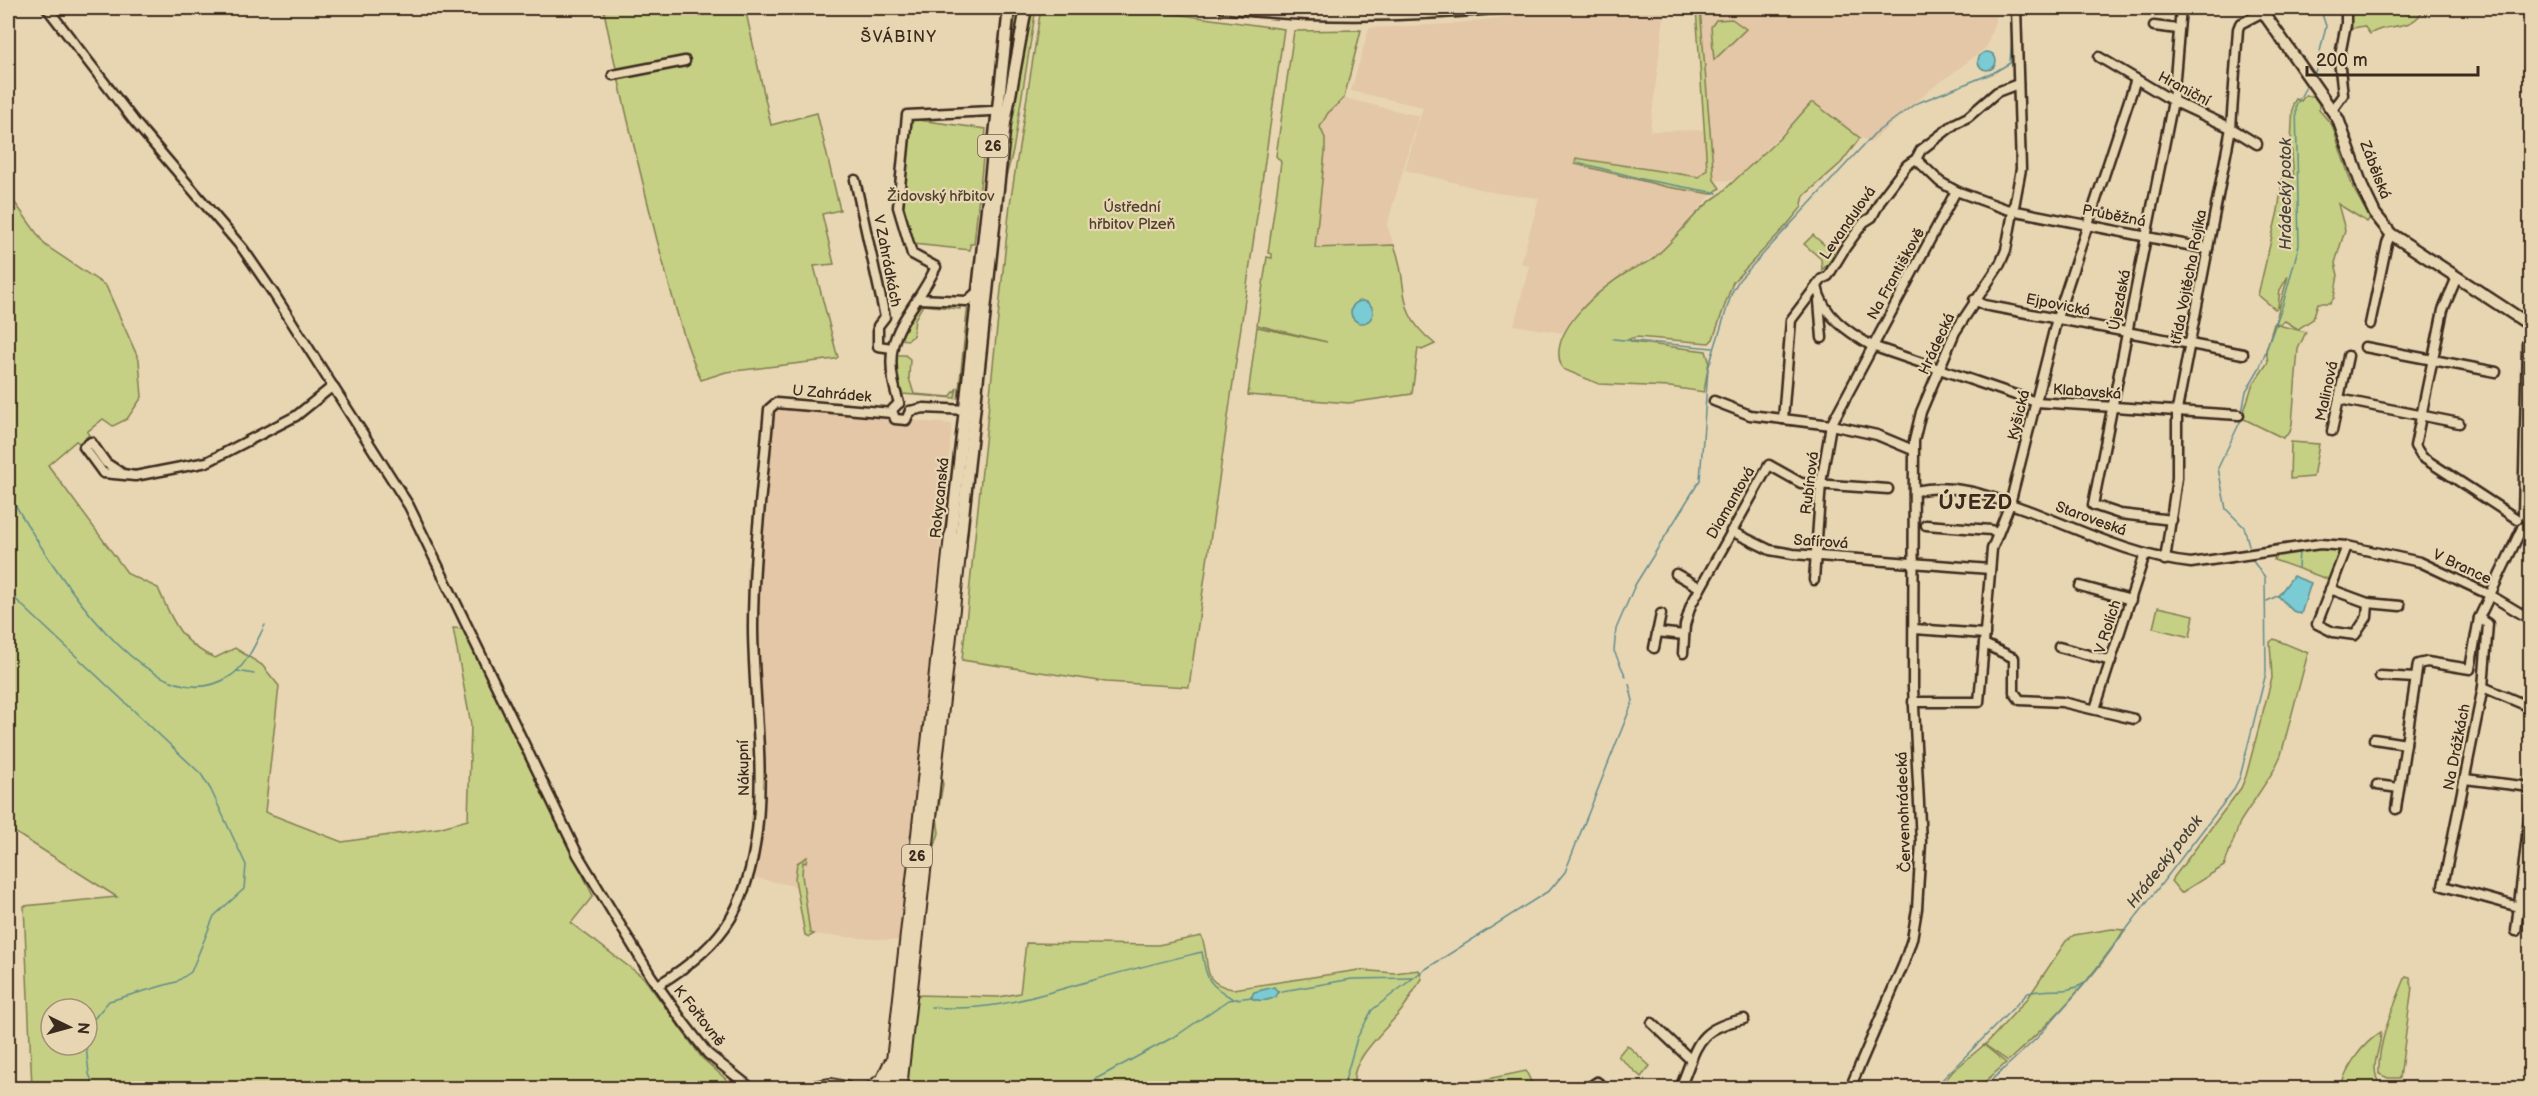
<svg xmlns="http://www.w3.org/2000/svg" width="2538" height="1096" viewBox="0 0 2538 1096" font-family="'Balsamiq Sans',sans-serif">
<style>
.built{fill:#e3c7a6}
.green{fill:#c5d084;stroke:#807d51;stroke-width:1.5;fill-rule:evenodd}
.water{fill:#7acbd3;stroke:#618b8b;stroke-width:1.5}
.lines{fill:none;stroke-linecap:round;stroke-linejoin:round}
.stream{stroke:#618b8b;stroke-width:1.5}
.minor-casing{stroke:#3b2a1e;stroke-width:13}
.major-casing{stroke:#3b2a1e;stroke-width:15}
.highway-casing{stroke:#3b2a1e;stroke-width:16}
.minor{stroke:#e8d6b3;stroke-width:8}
.major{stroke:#e8d6b3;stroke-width:10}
.highway{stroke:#e8d6b3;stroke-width:12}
.labels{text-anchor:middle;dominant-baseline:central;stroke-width:4.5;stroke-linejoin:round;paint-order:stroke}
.shield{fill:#e8d6b3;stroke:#6f5e4b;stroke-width:1.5}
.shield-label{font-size:14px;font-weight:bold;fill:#3b2a1e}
.street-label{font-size:15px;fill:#3b2a1e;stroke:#e8d6b3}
.park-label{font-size:15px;fill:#50432d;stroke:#e8d6b3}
.neighbourhood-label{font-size:16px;letter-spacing:1.5px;fill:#3b2a1e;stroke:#e8d6b3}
.water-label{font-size:16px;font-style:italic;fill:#444239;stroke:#e8d6b3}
.district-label{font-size:21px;font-weight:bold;letter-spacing:1.5px;fill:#3b2a1e;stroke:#e8d6b3}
</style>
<rect width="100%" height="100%" fill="#e8d6b3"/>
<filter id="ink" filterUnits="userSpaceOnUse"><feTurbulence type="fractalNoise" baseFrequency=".0167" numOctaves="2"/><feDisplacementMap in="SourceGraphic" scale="12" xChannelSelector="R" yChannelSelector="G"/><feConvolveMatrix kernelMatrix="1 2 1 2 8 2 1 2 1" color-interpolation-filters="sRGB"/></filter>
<g filter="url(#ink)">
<!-- built -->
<g class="built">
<polygon points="1576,8 1634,8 1635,11 1665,8 1650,131 1705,130 1708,169 1699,177 1577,158 1667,187 1712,194 1664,249 1604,290 1572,319 1562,333 1514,325 1529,266 1521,263 1539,198 1496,193 1405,170 1423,107 1351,91 1369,28 1450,24"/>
<polygon points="1700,8 1998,8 1999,9 1986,48 1930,90 1870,143 1812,103 1735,180 1714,181"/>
<polygon points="1344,98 1419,116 1387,225 1394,245 1314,249 1325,152 1325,138 1320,127 1328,113"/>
<polygon points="778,397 888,407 892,413 906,420 952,424 924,715 924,747 902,941 807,934 799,887 746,876 756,809 750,718 746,567 750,565 766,404"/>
</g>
<!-- green -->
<g class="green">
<path d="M621 8H745L771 125 817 113 840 210 822 214 834 264 814 266 836 351 838 357 835 359 726 372 701 380C681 335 670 287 657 240 638 164 619 88 604 11Z"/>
<polygon points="1013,8 1020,8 1002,126"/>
<polygon points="1030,8 1036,8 1013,151 1004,184 1006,145"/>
<polygon points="1041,8 1131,8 1284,29 1189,687 1106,682 962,660 1010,204"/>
<polygon points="1696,8 1700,8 1714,180 1720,188 1712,194 1667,187 1575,164 1576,158 1699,177 1707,169"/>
<path d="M2348 8H2424C2413 33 2389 21 2370 34L2364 26 2348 29Z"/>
<polygon points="1732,19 1746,29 1714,60 1711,27 1716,20"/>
<path d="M1361 30 1344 98 1328 113 1320 127 1325 138V152L1315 248 1394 245C1411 288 1392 310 1435 344L1422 350 1418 348 1412 394 1349 403 1248 395 1257 327 1327 342 1257 325 1267 257 1272 258V254L1268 253 1281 162 1276 156 1294 31Z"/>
<polygon points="2305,95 2314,97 2319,103 2319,110 2332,125 2353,188 2370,218 2367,222 2338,204 2345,230 2335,263 2338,275 2334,298 2330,303 2318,303 2313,319 2298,329 2285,321 2281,324 2275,323 2288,276 2280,290 2278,307 2275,309 2258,295 2278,211 2283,175 2294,180 2291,142 2293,104 2296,99 2301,101"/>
<path d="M1811 103H1814L1860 138 1841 163 1804 196 1801 208 1787 225 1733 282 1713 339 1709 343 1636 337 1629 339 1632 342 1706 351 1709 361 1704 392 1670 387 1599 384 1563 369C1543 334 1602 287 1629 271 1635 267 1643 265 1650 261 1676 242 1692 212 1719 195L1780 138Z"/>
<polygon points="911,119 986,129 974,244 970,244 970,250 913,244 901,202"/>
<path d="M8 193 45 245 106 286 139 360 142 397 127 419 113 426 103 419 87 432 89 435 79 443 76 441 48 465 128 574 158 588C172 620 181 644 215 658L235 648 262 665 279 686 265 812 342 842 438 828 468 820 471 725 453 628 465 629 593 896 571 923 644 978 702 1058 736 1088H32L24 906 117 897 8 828ZM51 1009H87V1045H51Z"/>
<polygon points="1813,235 1836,255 1822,270 1821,259 1804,244"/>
<polygon points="973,301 958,399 968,303"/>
<polygon points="927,303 960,305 960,309 923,305 915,319 913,336 908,340 899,339 919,304"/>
<polygon points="2274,324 2306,332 2298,349 2292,424 2290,432 2283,438 2242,418 2252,386 2268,362 2266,350"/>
<polygon points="899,355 905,355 910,359 909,378 914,394 950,397 957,388 955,398 902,394 894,366 896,357"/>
<polygon points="2291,442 2319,444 2313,477 2290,479"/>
<polygon points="2321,548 2334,548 2340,554 2330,580 2274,560 2275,556"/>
<polygon points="2158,607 2194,615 2190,637 2153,628"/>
<polygon points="2274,639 2308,653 2281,755 2274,770 2240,822 2224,866 2181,893 2171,881 2241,788 2246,776 2272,678 2270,642"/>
<polygon points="940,774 943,784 937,817 939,833 933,852 931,851"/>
<polygon points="807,857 806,863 803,862 802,875 810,933 814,934 809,937 805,935 795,879 797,863"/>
<path d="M2112 929 2124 930C2097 976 2048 1025 2008 1061L1985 1045 2028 998 2066 941 2074 935Z"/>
<path d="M1201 936C1213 962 1196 982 1233 989L1359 970 1394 973 1419 970 1422 979C1414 989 1409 1001 1401 1011 1388 1027 1347 1063 1355 1084L1363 1088H906L916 995 999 997 1020 993 1026 943 1158 945Z"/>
<path d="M2406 976 2410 977 2412 987 2400 1078H2388L2379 1074C2377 1042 2394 1006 2406 976Z"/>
<path d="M2381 1032C2380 1056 2368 1064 2381 1088H2340C2347 1066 2361 1045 2381 1032Z"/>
<polygon points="1627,1045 1650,1066 1641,1077 1618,1056"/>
<polygon points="1984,1045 2006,1063 1978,1088 1939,1088 1953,1071"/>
<polygon points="1526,1071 1534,1088 1444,1088"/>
</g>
<!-- water -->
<g class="water">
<circle cx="1987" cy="61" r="9"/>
<circle cx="1362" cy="312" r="11"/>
<polygon points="2293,576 2311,583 2301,614 2293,611 2278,596"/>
<path d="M1274 987 1278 992 1276 997C1267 1001 1259 1002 1251 998L1254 992Z"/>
</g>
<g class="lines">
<!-- stream -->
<g class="stream">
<polyline points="2021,14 2041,8"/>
<polyline points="2314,77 2326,26 2320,8"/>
<polyline points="1577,162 1646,180 1717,193"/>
<polyline points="1613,339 1713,348"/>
<polyline points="2242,413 2246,391 2260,367 2283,304 2299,245 2296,105 2307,85"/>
<polyline points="2241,420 2218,468 2226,509 2244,527 2249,545"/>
<path d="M8 493C42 549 145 729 229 677 247 666 256 642 265 625"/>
<polyline points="2298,568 2299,551"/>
<polyline points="8,592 201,774 211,790 246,865 244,889 214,916 191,972 176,982 109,1001 93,1020 87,1041"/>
<polyline points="2267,601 2279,595"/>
<polyline points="237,671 254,674"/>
<polyline points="1626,677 1614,651 1616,629 1635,585 1700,480 1708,369 1732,292 1739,280 1874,134 1915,104 1993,73 2010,63 2012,35"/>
<polyline points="1277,992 1352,979 1412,978"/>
<path d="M931 1007C993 1012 1032 997 1090 981 1127 970 1165 961 1202 952 1206 980 1208 984 1233 999"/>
<polyline points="86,1045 89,1074 95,1088"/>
<polyline points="1092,1081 1179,1034 1228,1000 1252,997"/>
<polyline points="1343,1088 1357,1038 1372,1010 1421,972 1550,890 1565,872 1633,701 1629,684"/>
<path d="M1934 1088 2028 993C2052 987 2065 995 2085 983L2233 791 2240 777 2266 673 2265 577 2252 560"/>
<polyline points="1983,1088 2036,1039 2084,984"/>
</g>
<defs>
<g id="minor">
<polyline points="47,8 134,121 243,249 274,294 409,506 578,855 651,976 684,1023 708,1054 751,1088"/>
<path d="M1223 8C1317 20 1412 17 1506 8"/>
<polyline points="2154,26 2178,29"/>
<polyline points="2099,57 2173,101 2231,128 2257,144"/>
<polyline points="613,75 685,61"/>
<polyline points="2332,110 2343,95 2339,60 2346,24 2346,8"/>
<polyline points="1916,159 1940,182 1956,191 2006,209 2208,249"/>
<polyline points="855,180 885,317 878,326 878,346 892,348"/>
<polyline points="2457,277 2443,310 2415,446 2422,457 2517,519"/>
<path d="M1817 286C1822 315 1848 332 1872 346L2036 402 2239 415"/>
<polyline points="919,299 967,301 977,292"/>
<polyline points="1974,300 1984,305 2243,354"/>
<polyline points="1819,301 1822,338"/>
<polyline points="2370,324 2387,243 2391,234"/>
<polyline points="2365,347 2496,372"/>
<polyline points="2339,399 2459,423"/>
<polyline points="1714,401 1750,415 1831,425 1877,435 1913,450"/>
<path d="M899 403C876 334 909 322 936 267L912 254 898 207 907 115 991 111"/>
<polyline points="899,403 892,410 895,419 906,420 910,411"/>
<polyline points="910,411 924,408 969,410"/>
<polyline points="1783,419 1791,320 1822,279 1828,276 1845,248 1864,222 1872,217 1882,198 1907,165 1916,159 1921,150 1956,123 1968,117 1997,92 2018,84"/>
<polyline points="2332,431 2348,356"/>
<polyline points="135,476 103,473 84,447 91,442 106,463 123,474 135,476 207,462 296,416 333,386"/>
<path d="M1915 491C1957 482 1991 497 2030 511 2082 531 2135 557 2191 563L2320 544 2347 546 2420 562 2490 595 2530 619"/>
<polyline points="2523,514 2527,344 2530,336"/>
<polyline points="2172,520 2120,514 2093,505 2173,101 2181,8"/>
<polyline points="1926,525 1991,530 1997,534"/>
<polyline points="2522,528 2530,525"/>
<polyline points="1731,531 1770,550 1793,554 1990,569"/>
<polyline points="2165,560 2177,478 2177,410 2231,128 2238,29 2240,24 2263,12"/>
<polyline points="1676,574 1699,587"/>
<polyline points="1814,580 1821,483 1831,425 1956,191"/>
<polyline points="2080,586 2131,600"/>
<polyline points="2330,589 2368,603 2367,617 2355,635 2333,632 2317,624 2347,546"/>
<polyline points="2368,603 2400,606"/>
<polyline points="2479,618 2488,624 2483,687 2443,886 2530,910"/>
<polyline points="1914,629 1985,634"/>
<polyline points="1657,632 1684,635"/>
<polyline points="1984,644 2014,658 2014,692 2020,700 2062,702 2134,719"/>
<polyline points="2059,647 2111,661"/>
<polyline points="1654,648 1661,614"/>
<polyline points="1683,653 1685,625 1691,605 1769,465 1801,483 1888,489"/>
<polyline points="2380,676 2415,678"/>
<polyline points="2483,687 2530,707"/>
<polyline points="1913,702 1979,702 1992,549 2010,504 2057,318 2136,79"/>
<polyline points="2095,709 2145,554"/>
<polyline points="2374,739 2406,744"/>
<polyline points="2465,779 2530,787"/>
<polyline points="2377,785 2399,788"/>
<polyline points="2396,809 2418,664 2427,662 2470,669 2479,618 2522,528"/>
<polyline points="2516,931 2530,809"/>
<path d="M658 985C686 968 714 947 731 918 778 835 753 718 753 627 753 554 763 481 769 409L776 403 892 413"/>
<polyline points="1652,1023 1691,1060"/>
<polyline points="1588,1088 1597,1082 1605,1088"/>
<path d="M1680 1088C1698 1047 1694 1029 1744 1019"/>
<polyline points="1850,1088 1904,963 1912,939 1917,909 1921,842 1913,687 1914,441 1921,412 1955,332 2000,264 2006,250 2021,169 2016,8"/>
</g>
<g id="major">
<polyline points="2260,8 2338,119 2363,189 2375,214 2391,234 2530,325"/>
<polyline points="951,536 1009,8"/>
<polyline points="960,545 1005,123 1026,8"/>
</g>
<g id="highway">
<polyline points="812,1088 831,1085 846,1088"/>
<polyline points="872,1088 883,1079 890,1064"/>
<polyline points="890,1088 951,536"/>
<polyline points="900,1088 960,545"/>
</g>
</defs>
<!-- minor casing -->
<use href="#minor" class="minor-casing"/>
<!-- major casing -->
<use href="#major" class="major-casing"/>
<!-- highway casing -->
<use href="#highway" class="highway-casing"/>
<!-- minor -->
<use href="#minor" class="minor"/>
<!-- major -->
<use href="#major" class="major"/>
<!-- highway -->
<use href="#highway" class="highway"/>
</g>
</g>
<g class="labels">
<!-- shield labels -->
<g class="shield">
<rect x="978" y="135" width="30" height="22" rx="4.5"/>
<rect x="902" y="845" width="30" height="22" rx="4.5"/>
</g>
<g class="shield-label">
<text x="993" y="146">26</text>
<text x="917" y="856">26</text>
</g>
<!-- street labels -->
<g class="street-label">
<text transform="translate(2184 89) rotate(28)">Hraniční</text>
<text transform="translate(2375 170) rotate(69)">Zábělská</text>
<text transform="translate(2114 216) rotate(11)">Průběžná</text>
<text transform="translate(1848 223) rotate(-55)">Levandulová</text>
<text transform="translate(887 261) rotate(79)">V Zahrádkách</text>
<text transform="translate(1896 274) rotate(-61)">Na Františkově</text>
<text transform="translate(2189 277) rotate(-79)">třída Vojtěcha Rojíka</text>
<text transform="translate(2120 300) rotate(-79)">Újezdská</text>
<text transform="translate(2058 305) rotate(11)">Ejpovická</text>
<text transform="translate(1937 344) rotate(-65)">Hrádecká</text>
<text transform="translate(2327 391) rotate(-78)">Malinová</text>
<text transform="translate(2087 392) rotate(4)">Klabavská</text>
<text transform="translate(832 394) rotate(5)">U Zahrádek</text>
<text transform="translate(2019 415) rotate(-76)">Kyšická</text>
<text transform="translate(1810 483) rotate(-83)">Rubínová</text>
<text transform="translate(940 498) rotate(-84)">Rokycanská</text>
<text transform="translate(1731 503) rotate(-60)">Diamantová</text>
<text transform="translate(2091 519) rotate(20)">Staroveská</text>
<text transform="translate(1821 542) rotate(4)">Safírová</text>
<text transform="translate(2462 567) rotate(25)">V Brance</text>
<text transform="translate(2108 627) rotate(-72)">V Rolích</text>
<text transform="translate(2457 747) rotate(-79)">Na Drážkách</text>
<text transform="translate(744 768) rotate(-91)">Nákupní</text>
<text transform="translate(1904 812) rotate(-92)">Červenohrádecká</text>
<text transform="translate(699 1016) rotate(52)">K Fořtovně</text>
</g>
<!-- park labels -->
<g class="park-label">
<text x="941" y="196">Židovský hřbitov</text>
<text x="1132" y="207">Ústřední<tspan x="1132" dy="17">hřbitov Plzeň</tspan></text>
</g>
<!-- neighbourhood labels -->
<g class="neighbourhood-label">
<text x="899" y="37">ŠVÁBINY</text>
</g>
<!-- water labels -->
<g class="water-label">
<text transform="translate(2286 194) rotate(-90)">Hrádecký potok</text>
<text transform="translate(2165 862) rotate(-52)">Hrádecký potok</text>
</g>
<!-- district labels -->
<g class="district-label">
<text x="1976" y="502">ÚJEZD</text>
</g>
</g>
<!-- margin -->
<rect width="2538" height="1096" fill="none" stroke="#e8d6b3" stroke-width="30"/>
<rect x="15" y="15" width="2508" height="1066" fill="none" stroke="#3b2a1e" stroke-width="2" filter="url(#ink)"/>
<!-- north arrow -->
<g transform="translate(69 1027) rotate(95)"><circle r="28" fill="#e8d6b3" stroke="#a39177" stroke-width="1.5"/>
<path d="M0-4.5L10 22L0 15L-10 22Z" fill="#3b2a1e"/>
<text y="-9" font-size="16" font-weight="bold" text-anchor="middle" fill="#3b2a1e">N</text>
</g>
<!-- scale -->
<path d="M2307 66v9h171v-9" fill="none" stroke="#3b2a1e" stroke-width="3"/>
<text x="2316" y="66" font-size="18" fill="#3b2a1e" stroke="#e8d6b3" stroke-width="4.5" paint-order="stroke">200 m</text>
</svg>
